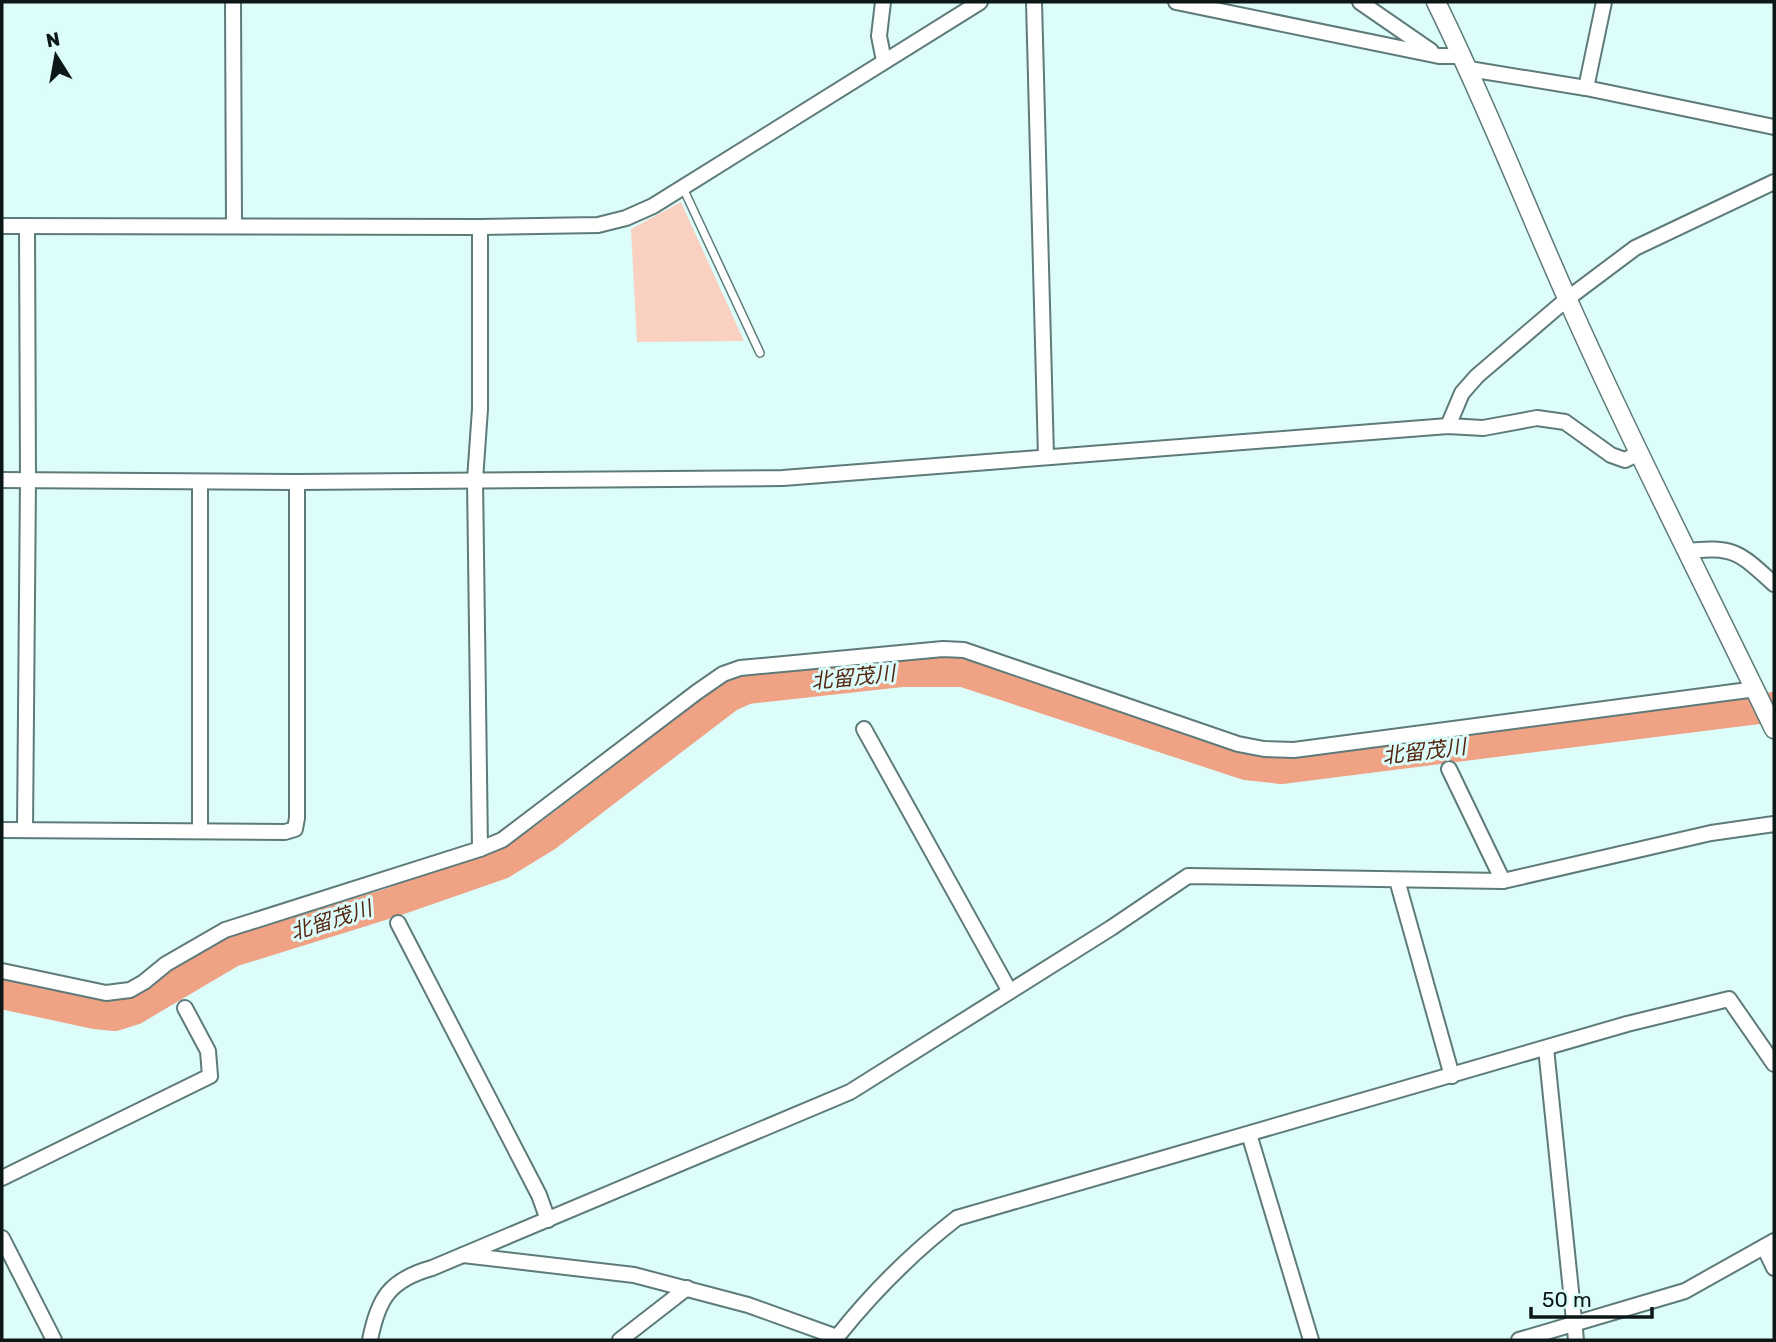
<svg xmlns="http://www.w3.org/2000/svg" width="1776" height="1342" viewBox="0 0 1776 1342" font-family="Rubik,'Noto Sans JP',sans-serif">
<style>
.green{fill:#fad0c0}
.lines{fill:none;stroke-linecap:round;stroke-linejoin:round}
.river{stroke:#f0a285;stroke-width:30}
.service-casing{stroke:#5e7b79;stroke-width:10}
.minor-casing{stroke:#5e7b79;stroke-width:18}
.tertiary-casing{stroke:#5e7b79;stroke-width:21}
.service{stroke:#fff;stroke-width:7}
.minor{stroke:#fff;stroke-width:14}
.tertiary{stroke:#fff;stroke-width:18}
.labels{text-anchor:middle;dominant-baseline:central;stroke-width:6;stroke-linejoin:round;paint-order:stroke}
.water-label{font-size:21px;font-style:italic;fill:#562612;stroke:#dcfdfa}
</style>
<rect width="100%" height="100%" fill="#dcfdfa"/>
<!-- green -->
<polygon class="green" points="681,202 744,341 637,342 631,229"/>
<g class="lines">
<!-- river -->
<polyline class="river" points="2,994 95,1014 115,1016 134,1010 232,952 390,903 502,864 546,837 729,697 747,689 901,672 963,672 1246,765 1281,769 1774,707"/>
<defs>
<polyline id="service" points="683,188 760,353"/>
<g id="minor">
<polyline points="233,2 234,226"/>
<polyline points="883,2 879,36 884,61"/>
<polyline points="1034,2 1046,457"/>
<polyline points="1176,2 1439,56 1463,56"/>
<polyline points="1360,2 1431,51"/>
<polyline points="1469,69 1586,88 1774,127"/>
<polyline points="1586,88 1604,2"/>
<polyline points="2,226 480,227 598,225 626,218 653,206 980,2"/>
<polyline points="1448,426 1462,393 1477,376 1567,299 1635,248 1774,182"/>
<polyline points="2,480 297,482 783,478 1448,426 1483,428 1537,418 1565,422 1611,455 1625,460 1639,453"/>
<path d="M1686 551C1734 546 1739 552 1774 584"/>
<polyline points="864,729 1009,990"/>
<polyline points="1449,769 1503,881"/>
<polyline points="2,830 285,832 295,829 297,818 297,482"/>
<polyline points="25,830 28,480 27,226"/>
<polyline points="200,831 200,482"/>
<polyline points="480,849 475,480 480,409 480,227"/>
<polyline points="1397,880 1452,1076"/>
<polyline points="398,923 539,1195 548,1220"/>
<polyline points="2,971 106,993 130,990 144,982 166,964 225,930 480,849 502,840 697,692 723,674 740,668 943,649 964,650 1238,744 1264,749 1294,750 1756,689"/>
<polyline points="1546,1048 1576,1340"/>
<polyline points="1249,1134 1311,1340"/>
<polyline points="2,1178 210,1076 208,1051 185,1008"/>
<polyline points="2,1238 54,1340"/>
<polyline points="1764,1247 1774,1268"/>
<polyline points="463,1255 634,1275 748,1305 837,1337"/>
<path d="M370 1340C378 1299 389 1280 432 1268L850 1092 1111 928 1188 876 1503 881 1711 833 1774 824"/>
<polyline points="620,1340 687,1288"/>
<path d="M837 1340V1337C872 1293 913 1252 957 1218L1627 1024 1729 999 1774 1064"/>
<polyline points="1519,1340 1685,1291 1774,1241"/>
</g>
<path id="tertiary" d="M1436 2C1484 99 1523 199 1567 298 1632 444 1705 586 1774 729"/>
</defs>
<!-- service casing -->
<use href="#service" class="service-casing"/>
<!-- minor casing -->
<use href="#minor" class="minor-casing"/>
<!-- tertiary casing -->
<use href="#tertiary" class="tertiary-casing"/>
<!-- service -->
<use href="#service" class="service"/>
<!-- minor -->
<use href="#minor" class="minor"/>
<!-- tertiary -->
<use href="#tertiary" class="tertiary"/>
</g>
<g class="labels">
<!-- water labels -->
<g class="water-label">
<text transform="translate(853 677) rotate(-6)">北留茂川</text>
<text transform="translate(1424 751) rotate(-7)">北留茂川</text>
<text transform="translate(331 920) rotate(-18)">北留茂川</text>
</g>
</g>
<!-- border -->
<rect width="1776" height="1342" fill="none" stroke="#0c1817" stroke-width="7"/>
<!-- north arrow -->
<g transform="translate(56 56) rotate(349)" stroke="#dcfdfa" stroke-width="5" paint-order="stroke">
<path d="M0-5L12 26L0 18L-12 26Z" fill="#0c1817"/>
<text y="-10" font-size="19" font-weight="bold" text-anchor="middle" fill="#0c1817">N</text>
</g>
<!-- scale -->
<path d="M1531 1307v10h121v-10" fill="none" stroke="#0c1817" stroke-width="3.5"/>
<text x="1542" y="1307" font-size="21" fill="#0c1817" stroke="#dcfdfa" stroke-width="5" paint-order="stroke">50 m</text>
</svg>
